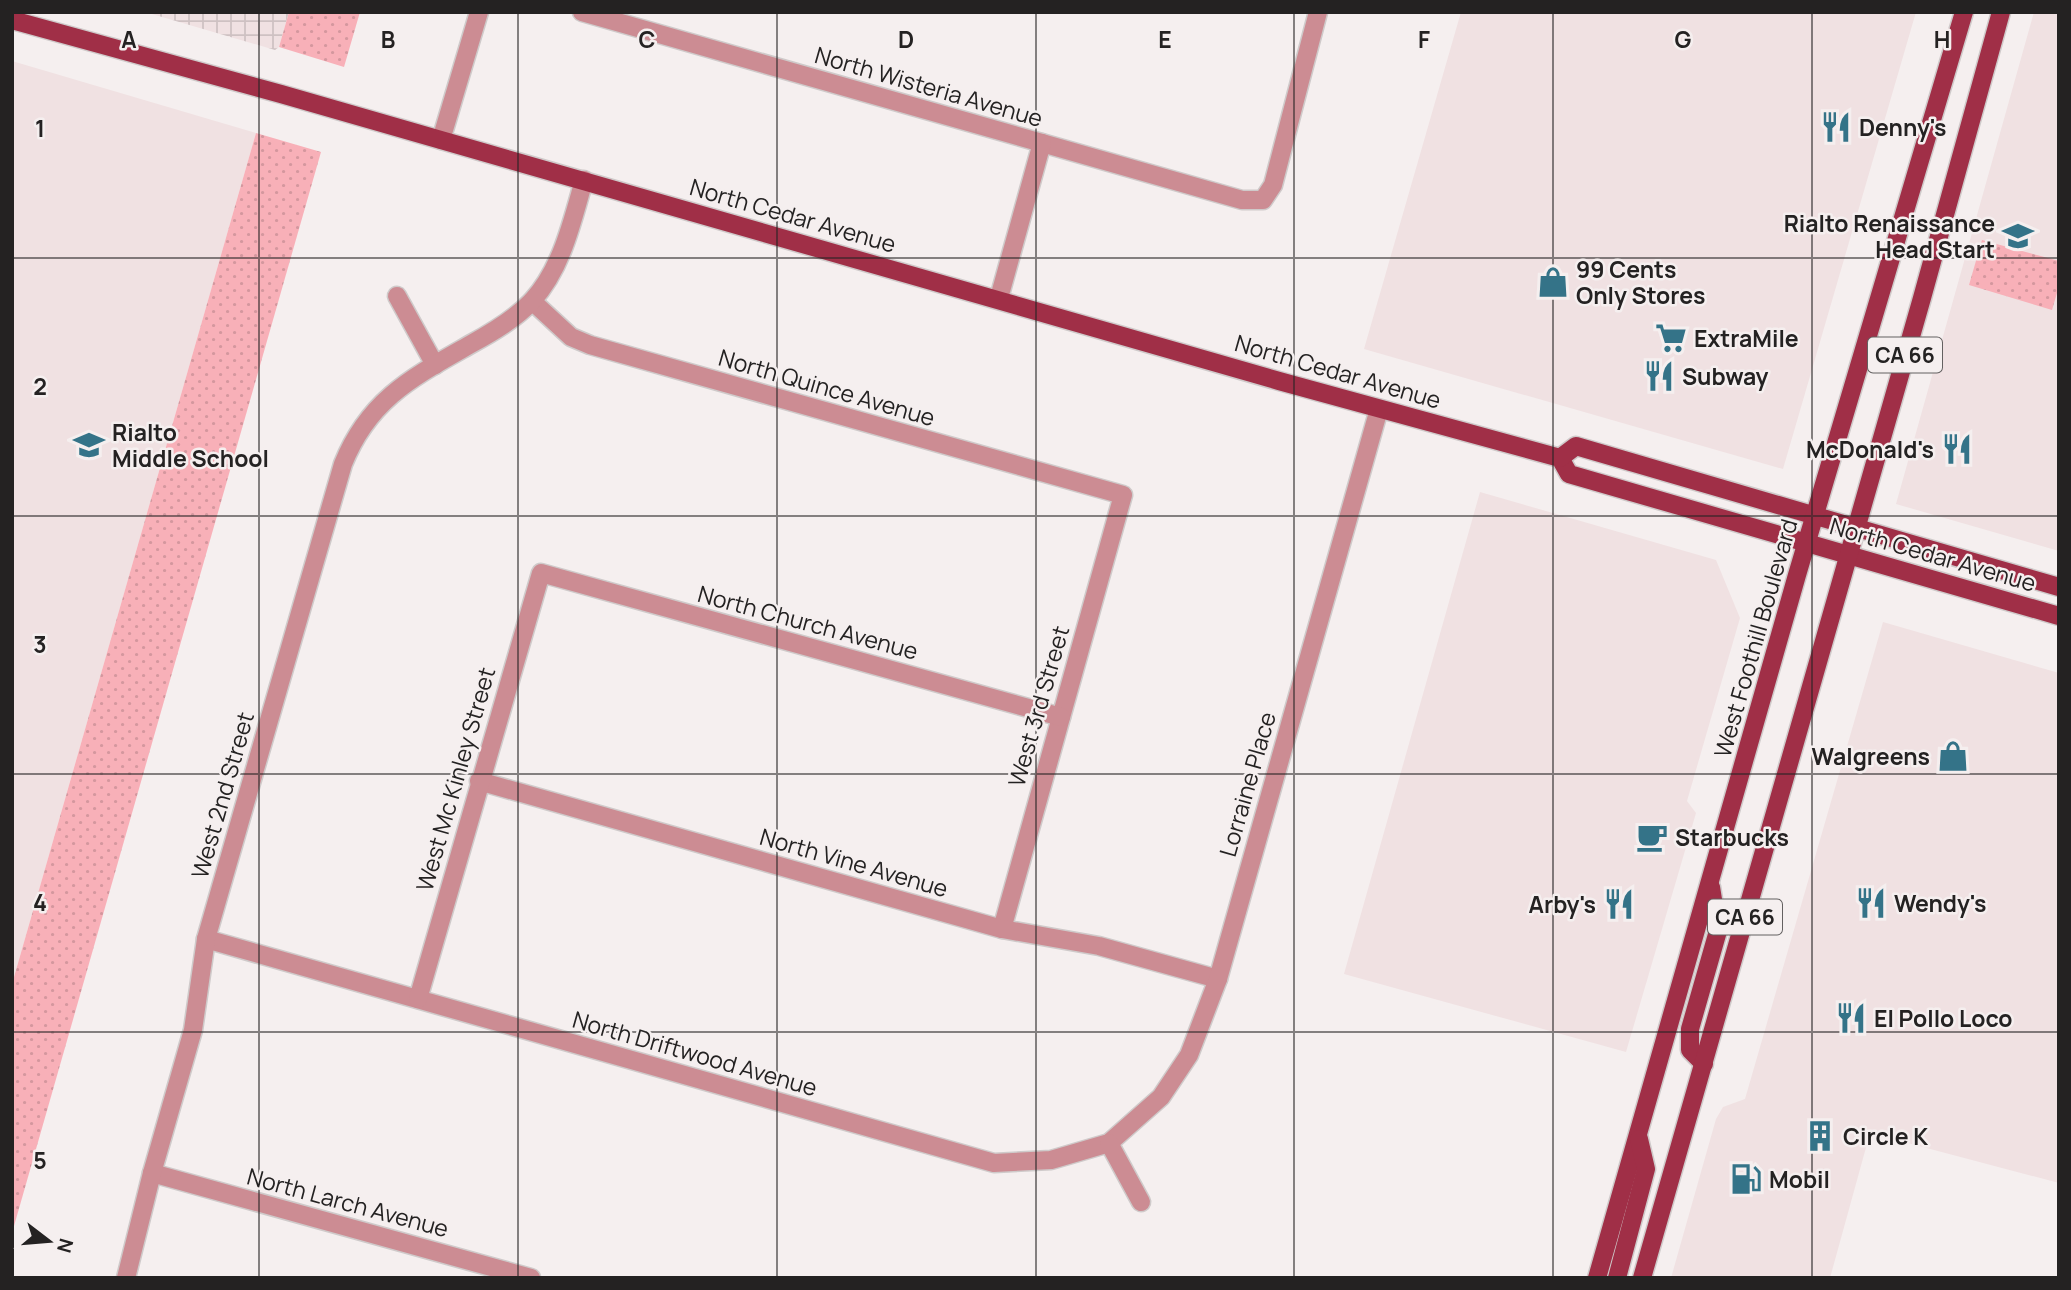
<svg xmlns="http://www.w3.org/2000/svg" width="2071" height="1290" viewBox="0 0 2071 1290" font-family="Manrope,sans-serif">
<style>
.built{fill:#f0e1e2}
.industrial{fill:url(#industrial-grid)}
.green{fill:url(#green-dots)}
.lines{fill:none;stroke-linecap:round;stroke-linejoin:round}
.minor-casing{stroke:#cfcaca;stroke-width:21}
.major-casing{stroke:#cfcaca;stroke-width:21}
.minor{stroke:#cc8c93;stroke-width:18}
.major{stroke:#a02f47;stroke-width:18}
.grid{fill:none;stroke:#242222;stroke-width:2;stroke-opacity:0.55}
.labels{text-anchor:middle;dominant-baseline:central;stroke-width:5;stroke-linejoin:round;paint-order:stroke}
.shield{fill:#f5efef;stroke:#636060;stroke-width:2}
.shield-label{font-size:21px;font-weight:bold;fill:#242222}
.street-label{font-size:23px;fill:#242222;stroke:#f5efef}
.poi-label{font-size:23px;font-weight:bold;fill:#242222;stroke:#f5efef;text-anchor:start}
.grid-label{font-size:23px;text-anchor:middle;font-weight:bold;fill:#242222;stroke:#f5efef;stroke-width:5;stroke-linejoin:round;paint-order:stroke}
</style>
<defs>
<pattern id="industrial-grid" width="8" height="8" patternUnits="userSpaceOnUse" patternTransform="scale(1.75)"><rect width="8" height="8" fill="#f0e1e2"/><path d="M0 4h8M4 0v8" fill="none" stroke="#cec1c2"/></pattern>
<pattern id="green-dots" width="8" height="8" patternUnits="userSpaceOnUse" patternTransform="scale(1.75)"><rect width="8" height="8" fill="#f8b0b8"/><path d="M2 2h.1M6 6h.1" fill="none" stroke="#d4979e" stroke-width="1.8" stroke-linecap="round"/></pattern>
</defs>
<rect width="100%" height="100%" fill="#f5efef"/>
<!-- built -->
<g class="built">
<polygon points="1461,12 1916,12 1783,469 1364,349"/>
<polygon points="2034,12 2059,12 2059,551 1896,504"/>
<polygon points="12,61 256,133 12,984"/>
<polygon points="1480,492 1716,560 1740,618 1687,801 1696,813 1626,1052 1344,974"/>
<polygon points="1883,622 2059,673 2059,1183 1870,1133 1830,1278 1671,1278 1716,1119 1723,1107 1745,1099"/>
</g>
<!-- industrial -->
<polygon class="industrial" points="145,12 289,12 279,47 275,50"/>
<!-- green -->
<g class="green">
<polygon points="289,12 360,12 344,67 279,47"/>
<polygon points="256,133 321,152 12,1233 12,984"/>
<polygon points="1982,240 2059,261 2059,286 2052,310 1969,285"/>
</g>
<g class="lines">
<defs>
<g id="minor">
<polyline points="582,12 1242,200 1263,200 1273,185 1318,12"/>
<polyline points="441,140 479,12"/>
<polyline points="397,296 435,365"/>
<polyline points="999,298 1042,143"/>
<polyline points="532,301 571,337 590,345 1123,495 1002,929"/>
<polyline points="479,781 1002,929 1099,946 1218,979"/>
<polyline points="206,939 994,1163 1051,1160 1109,1143 1161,1097 1189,1055 1218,979 1379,409"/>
<polyline points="418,999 541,573 1061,717"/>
<polyline points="1109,1143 1141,1202"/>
<polyline points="152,1173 531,1278"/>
<path d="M126 1278 152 1173 193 1030 206 939 343 464C369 399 413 377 471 344 493 332 515 319 532 301 562 268 572 222 584 180"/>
</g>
<g id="major">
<polyline points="12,20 281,94 1279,381 1560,458 1569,474 2059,616"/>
<polyline points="1560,458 1576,446 2059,587"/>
<polyline points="1704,1064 1690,1050 1690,1029 1718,931 1711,887"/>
<polyline points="1597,1278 1797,575 1964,12"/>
<polyline points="1617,1278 1646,1169 1639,1139"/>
<polyline points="1642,1278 1922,298 2001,12"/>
</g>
</defs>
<!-- minor casing -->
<use href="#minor" class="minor-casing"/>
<!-- major casing -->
<use href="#major" class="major-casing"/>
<!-- minor -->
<use href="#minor" class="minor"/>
<!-- major -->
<use href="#major" class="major"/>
</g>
<!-- grid -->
<path class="grid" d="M259 12V1278M518 12V1278M777 12V1278M1036 12V1278M1294 12V1278M1553 12V1278M1812 12V1278M12 258H2059M12 516H2059M12 774H2059M12 1032H2059"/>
<!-- icons -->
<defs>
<symbol id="restaurant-bare" viewBox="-9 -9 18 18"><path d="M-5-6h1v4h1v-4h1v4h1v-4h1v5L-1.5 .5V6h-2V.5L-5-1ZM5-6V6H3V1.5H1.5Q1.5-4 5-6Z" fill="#347388" stroke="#f5efef" stroke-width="2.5" paint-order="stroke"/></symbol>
<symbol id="school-bare" viewBox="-9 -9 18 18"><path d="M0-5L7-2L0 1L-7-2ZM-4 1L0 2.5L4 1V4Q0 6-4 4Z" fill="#347388" stroke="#f5efef" stroke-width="2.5" paint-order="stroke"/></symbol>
<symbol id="shop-bare" viewBox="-9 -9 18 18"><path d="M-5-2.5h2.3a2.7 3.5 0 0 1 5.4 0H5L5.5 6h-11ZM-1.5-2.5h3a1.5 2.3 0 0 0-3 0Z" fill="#347388" stroke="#f5efef" stroke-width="2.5" paint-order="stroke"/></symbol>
<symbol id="supermarket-bare" viewBox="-9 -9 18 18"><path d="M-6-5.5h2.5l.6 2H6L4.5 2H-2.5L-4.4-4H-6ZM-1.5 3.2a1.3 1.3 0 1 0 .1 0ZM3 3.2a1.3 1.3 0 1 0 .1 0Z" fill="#347388" stroke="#f5efef" stroke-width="2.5" paint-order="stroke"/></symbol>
<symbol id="cafe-bare" viewBox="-9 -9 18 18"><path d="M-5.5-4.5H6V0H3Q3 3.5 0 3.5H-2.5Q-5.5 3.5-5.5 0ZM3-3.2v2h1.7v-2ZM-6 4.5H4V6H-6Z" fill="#347388" stroke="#f5efef" stroke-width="2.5" paint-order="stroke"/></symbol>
<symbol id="building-bare" viewBox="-9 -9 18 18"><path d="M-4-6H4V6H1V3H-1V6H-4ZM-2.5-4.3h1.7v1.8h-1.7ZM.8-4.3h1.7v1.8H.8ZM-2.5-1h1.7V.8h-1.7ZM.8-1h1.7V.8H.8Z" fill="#347388" stroke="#f5efef" stroke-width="2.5" paint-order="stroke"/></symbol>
<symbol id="fuel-bare" viewBox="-9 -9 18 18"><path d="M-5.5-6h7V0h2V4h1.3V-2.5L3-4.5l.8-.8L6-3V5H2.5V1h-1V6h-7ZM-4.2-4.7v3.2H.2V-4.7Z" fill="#347388" stroke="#f5efef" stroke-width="2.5" paint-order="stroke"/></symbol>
</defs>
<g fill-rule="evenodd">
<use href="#restaurant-bare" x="1814" y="105" width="44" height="44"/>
<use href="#school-bare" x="1996" y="214" width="44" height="44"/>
<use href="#shop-bare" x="1531" y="260" width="44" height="44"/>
<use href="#supermarket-bare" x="1649" y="316" width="44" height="44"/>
<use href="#restaurant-bare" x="1637" y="354" width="44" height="44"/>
<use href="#school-bare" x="67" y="423" width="44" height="44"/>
<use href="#restaurant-bare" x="1935" y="427" width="44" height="44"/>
<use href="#shop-bare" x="1931" y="734" width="44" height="44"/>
<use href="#cafe-bare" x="1630" y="815" width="44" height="44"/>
<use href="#restaurant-bare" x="1849" y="881" width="44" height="44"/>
<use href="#restaurant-bare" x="1597" y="882" width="44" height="44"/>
<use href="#restaurant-bare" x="1829" y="996" width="44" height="44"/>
<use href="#building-bare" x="1798" y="1114" width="44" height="44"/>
<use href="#fuel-bare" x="1724" y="1157" width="44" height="44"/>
</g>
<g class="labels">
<!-- shield labels -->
<g class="shield">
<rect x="1868" y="337.5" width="74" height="35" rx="5"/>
<rect x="1708" y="899.5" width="74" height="35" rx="5"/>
</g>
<g class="shield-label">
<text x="1905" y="355">CA 66</text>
<text x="1745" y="917">CA 66</text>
</g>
<!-- street labels -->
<g class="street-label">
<text transform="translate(929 86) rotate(16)">North Wisteria Avenue</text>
<text transform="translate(793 215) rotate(16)">North Cedar Avenue</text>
<text transform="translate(1338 371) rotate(16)">North Cedar Avenue</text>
<text transform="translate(827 387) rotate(16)">North Quince Avenue</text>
<text transform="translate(1933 554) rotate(16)">North Cedar Avenue</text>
<text transform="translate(808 622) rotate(15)">North Church Avenue</text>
<text transform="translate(1755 638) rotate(-74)">West Foothill Boulevard</text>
<text transform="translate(1038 706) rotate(-74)">West 3rd Street</text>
<text transform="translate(455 779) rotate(-74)">West Mc Kinley Street</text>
<text transform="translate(1247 784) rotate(-74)">Lorraine Place</text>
<text transform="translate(222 795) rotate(-74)">West 2nd Street</text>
<text transform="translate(854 862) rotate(16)">North Vine Avenue</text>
<text transform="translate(695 1053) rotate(16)">North Driftwood Avenue</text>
<text transform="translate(348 1202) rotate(15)">North Larch Avenue</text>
</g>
<!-- poi labels -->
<g class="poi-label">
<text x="1859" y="127">Denny's</text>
<text x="1995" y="223" text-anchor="end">Rialto Renaissance<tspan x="1995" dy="26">Head Start</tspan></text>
<text x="1576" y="269">99 Cents<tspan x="1576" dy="26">Only Stores</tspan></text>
<text x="1694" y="338">ExtraMile</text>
<text x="1682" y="376">Subway</text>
<text x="112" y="432">Rialto<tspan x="112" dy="26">Middle School</tspan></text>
<text x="1934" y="449" text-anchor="end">McDonald's</text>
<text x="1930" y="756" text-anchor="end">Walgreens</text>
<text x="1675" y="837">Starbucks</text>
<text x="1894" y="903">Wendy's</text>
<text x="1596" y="904" text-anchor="end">Arby's</text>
<text x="1874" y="1018">El Pollo Loco</text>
<text x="1843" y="1136">Circle K</text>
<text x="1769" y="1179">Mobil</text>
</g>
</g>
<g class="grid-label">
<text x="129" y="48">A</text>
<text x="388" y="48">B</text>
<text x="647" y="48">C</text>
<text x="906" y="48">D</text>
<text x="1165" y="48">E</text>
<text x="1424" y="48">F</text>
<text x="1683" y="48">G</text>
<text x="1942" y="48">H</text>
<text x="40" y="137">1</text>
<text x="40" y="395">2</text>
<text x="40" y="653">3</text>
<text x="40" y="911">4</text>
<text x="40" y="1169">5</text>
</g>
<!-- border -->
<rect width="2071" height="1290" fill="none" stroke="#242222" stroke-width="28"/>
<!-- north arrow -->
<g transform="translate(49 1241) rotate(106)" stroke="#f5efef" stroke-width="5" paint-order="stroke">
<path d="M0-5L12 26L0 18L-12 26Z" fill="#242222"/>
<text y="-10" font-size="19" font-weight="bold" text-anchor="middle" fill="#242222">N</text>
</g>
</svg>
